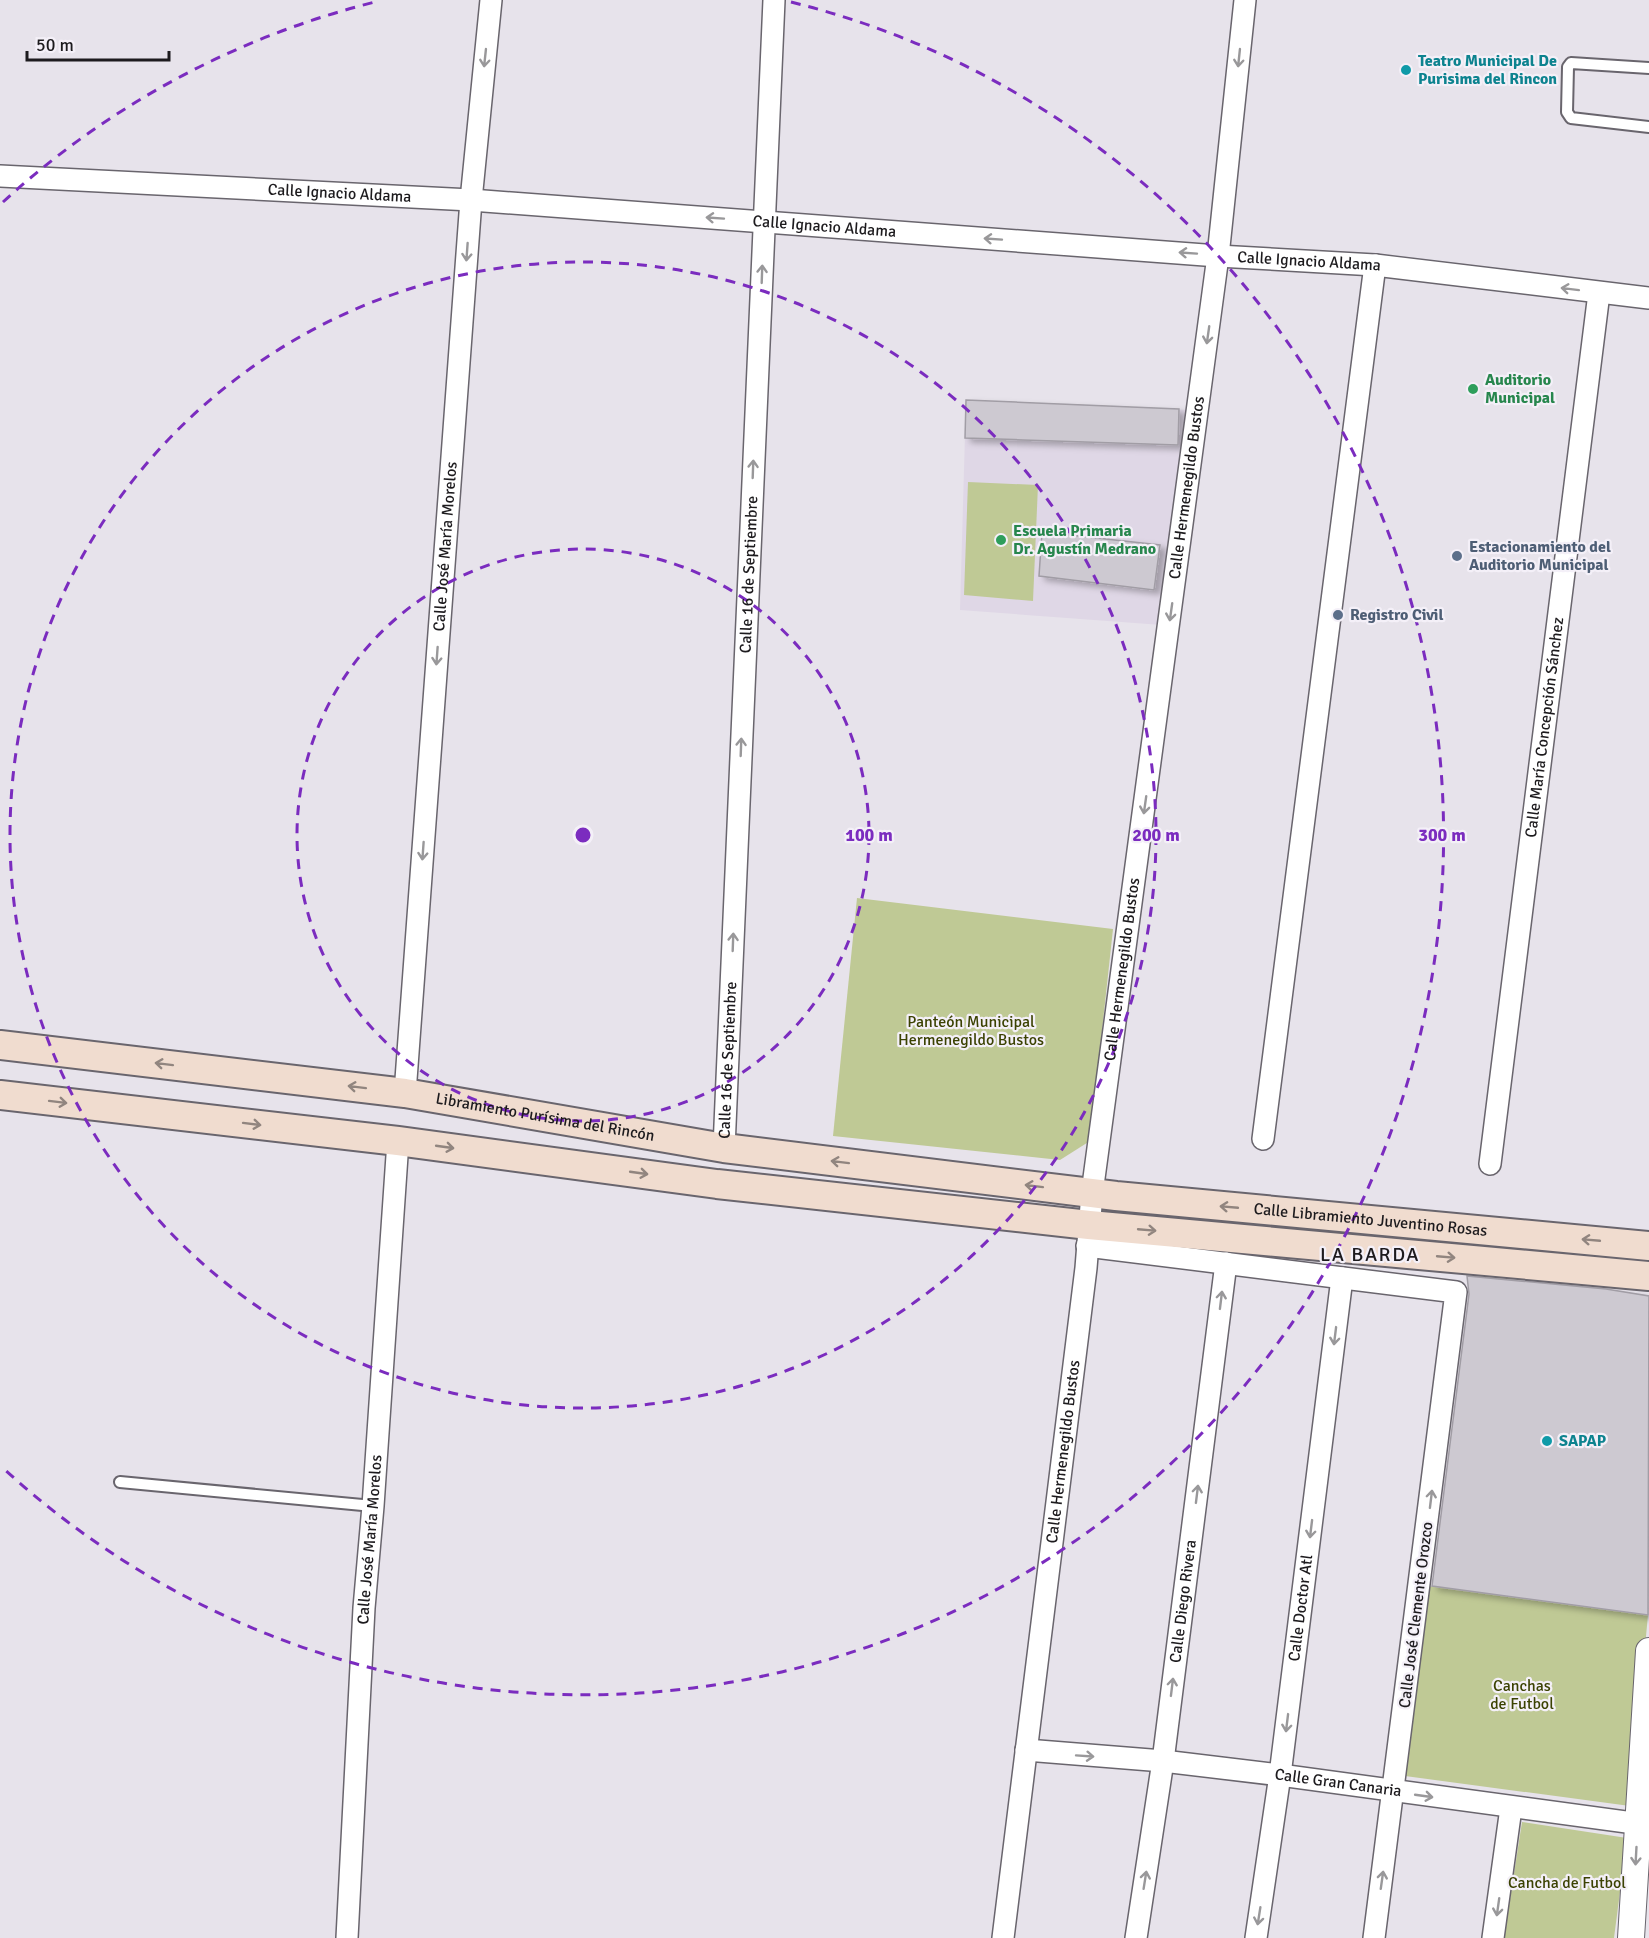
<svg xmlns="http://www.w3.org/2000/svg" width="1649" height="1938" viewBox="0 0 1649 1938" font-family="Signika,sans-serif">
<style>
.built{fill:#dfd7e6}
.green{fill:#bfc995}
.building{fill:#cdc9d1;stroke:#a19da5;stroke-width:1.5;filter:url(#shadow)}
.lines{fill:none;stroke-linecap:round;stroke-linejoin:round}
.service-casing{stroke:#69656d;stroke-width:14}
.minor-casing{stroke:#69656d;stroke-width:24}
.tertiary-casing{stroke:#69656d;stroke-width:28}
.secondary-casing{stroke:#69656d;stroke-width:32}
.service{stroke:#fff;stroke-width:10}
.minor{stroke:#fff;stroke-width:21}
.tertiary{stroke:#fff;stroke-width:26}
.secondary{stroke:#f0dccf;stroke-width:28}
.oneway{stroke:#99989a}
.oneway2{stroke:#91857f}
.ring{fill:none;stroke:#7b2cbf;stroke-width:3;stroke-dasharray:10 8}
.culture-dot{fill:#0f9aa8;stroke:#f4f0f8;stroke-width:2}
.leisure-dot{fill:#2e9e5b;stroke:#f4f0f8;stroke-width:2}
.service-dot{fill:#5c6f8a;stroke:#f4f0f8;stroke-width:2}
.labels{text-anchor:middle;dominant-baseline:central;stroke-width:4.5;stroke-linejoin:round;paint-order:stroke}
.culture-label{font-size:16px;font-weight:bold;fill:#0d838f;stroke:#f4f0f8;text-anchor:start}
.street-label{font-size:16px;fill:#1d1b1e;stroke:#f4f0f8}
.leisure-label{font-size:16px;font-weight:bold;fill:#27864d;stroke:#f4f0f8;text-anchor:start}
.service-label{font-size:16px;font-weight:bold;fill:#4e5e75;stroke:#f4f0f8;text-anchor:start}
.park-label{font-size:16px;fill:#3b4202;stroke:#f4f0f8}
.quarter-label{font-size:20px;letter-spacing:1.5px;fill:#1d1b1e;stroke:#f4f0f8}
.centre{fill:#7b2cbf;stroke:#f4f0f8;stroke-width:3}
.ring-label{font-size:18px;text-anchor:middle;font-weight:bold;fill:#7b2cbf;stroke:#f4f0f8;stroke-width:4.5;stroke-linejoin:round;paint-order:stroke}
</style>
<defs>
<filter id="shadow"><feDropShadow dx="6" dy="4" stdDeviation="3" flood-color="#0004"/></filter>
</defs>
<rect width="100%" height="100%" fill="#e7e3eb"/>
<!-- built -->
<polygon class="built" points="966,400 1190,410 1162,625 960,610"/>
<!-- green -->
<g class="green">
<polygon points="968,482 1038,485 1033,601 964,595"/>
<polygon points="857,898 1113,929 1090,1141 1060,1160 833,1136"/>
<polygon points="1428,1586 1648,1615 1630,1806 1405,1776"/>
<polygon points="1522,1822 1627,1838 1614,1938 1504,1938"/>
</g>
<!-- building -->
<g class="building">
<polygon points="966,400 1179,409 1178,445 965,438"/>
<polygon points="1042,532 1160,545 1154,590 1039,576"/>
<polygon points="1467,1276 1606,1289 1649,1296 1648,1615 1432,1586 1469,1294"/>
</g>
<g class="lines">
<defs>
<g id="service">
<polyline points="1649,68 1571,63 1568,67 1567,112 1571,118 1649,127"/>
<polyline points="120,1482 373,1506"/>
</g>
<g id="minor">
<path id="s1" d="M0 176 471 200 1218 256 1375 265 1649 298"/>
<path id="s2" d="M405 1093 471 200 491 0"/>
<polyline points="1263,1139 1375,265"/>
<path id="s3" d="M724 1148 774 0"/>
<path id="s4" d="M1490 1164 1599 293"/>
<polyline points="1087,1246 1456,1292 1374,1938"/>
<path id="s5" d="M1026 1750 1163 1761 1280 1775 1649 1825"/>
<path id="s6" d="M347 1938 364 1608 373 1506 398 1141"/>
<path id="s7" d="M1003 1938 1086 1268 1092 1193 1218 256 1245 0"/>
<path id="s8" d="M1136 1938 1163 1761 1226 1263"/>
<path id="s9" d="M1256 1938 1280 1775 1342 1278"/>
<polyline points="1493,1938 1511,1808"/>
</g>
<polyline id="tertiary" points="1631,1938 1649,1651"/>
<g id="secondary">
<path id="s10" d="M0 1045 405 1093 724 1148 1116 1196 1649 1246"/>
<polyline points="0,1095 398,1141 717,1184 1089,1225 1649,1276"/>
</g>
</defs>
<!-- service casing -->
<use href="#service" class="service-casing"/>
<!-- minor casing -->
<use href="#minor" class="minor-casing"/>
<!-- tertiary casing -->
<use href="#tertiary" class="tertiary-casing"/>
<!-- secondary casing -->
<use href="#secondary" class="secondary-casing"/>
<!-- service -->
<use href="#service" class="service"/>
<!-- minor -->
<use href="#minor" class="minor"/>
<!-- tertiary -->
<use href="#tertiary" class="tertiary"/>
<!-- secondary -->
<use href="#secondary" class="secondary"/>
</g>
<!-- one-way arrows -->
<defs><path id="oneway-shaft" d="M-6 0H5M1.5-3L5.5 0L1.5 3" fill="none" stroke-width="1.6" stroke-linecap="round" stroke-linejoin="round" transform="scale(1.5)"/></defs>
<g class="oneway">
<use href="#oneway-shaft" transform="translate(485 58) rotate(96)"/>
<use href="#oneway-shaft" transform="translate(1239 58) rotate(96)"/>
<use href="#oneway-shaft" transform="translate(715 218) rotate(-176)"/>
<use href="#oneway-shaft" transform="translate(993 239) rotate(-176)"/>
<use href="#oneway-shaft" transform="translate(467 252) rotate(94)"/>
<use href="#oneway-shaft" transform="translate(1188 253) rotate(-176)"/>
<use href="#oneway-shaft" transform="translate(762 274) rotate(-88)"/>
<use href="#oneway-shaft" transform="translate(1570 289) rotate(-173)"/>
<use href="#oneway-shaft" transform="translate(1208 335) rotate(98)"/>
<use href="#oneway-shaft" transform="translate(753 469) rotate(-88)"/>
<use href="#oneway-shaft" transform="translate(1171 612) rotate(98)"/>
<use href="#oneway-shaft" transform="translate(437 656) rotate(94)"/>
<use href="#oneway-shaft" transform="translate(741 747) rotate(-88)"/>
<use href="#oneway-shaft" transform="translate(1145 805) rotate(98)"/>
<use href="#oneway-shaft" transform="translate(423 851) rotate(94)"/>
<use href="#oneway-shaft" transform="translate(733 942) rotate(-88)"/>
<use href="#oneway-shaft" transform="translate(1221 1300) rotate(-83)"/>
<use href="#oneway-shaft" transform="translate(1335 1336) rotate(97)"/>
<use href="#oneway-shaft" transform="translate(1197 1494) rotate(-83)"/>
<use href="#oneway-shaft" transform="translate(1431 1499) rotate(-83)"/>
<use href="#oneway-shaft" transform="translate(1311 1529) rotate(97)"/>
<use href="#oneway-shaft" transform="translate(1172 1687) rotate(-83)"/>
<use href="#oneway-shaft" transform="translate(1287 1723) rotate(97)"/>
<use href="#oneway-shaft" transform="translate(1085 1756) rotate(4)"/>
<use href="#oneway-shaft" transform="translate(1424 1796) rotate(8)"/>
<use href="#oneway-shaft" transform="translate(1636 1856) rotate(93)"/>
<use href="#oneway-shaft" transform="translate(1145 1880) rotate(-81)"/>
<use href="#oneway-shaft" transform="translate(1382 1880) rotate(-82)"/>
<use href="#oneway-shaft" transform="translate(1498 1907) rotate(98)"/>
<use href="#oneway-shaft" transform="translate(1259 1916) rotate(99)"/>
</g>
<g class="oneway2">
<use href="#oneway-shaft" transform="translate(164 1064) rotate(-173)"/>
<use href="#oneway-shaft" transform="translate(357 1087) rotate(-173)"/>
<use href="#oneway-shaft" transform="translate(58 1102) rotate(7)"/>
<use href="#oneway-shaft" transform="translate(252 1124) rotate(7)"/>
<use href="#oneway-shaft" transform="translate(445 1147) rotate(8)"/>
<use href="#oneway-shaft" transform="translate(840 1162) rotate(-173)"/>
<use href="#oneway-shaft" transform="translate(639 1173) rotate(8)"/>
<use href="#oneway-shaft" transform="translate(1034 1186) rotate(-173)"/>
<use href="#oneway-shaft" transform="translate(1229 1207) rotate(-175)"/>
<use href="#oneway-shaft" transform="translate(1147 1230) rotate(5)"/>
<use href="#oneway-shaft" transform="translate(1591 1240) rotate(-175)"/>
<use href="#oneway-shaft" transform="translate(1446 1257) rotate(5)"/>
</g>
<!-- distance rings -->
<g class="ring">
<circle cx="583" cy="835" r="286"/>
<circle cx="583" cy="835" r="573"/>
<path d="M3 202A859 859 0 0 1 375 2M791 2A859 859 0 1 1 3 1468"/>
</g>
<!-- markers -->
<g class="culture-dot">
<circle cx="1406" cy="70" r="6"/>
<circle cx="1547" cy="1441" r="6"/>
</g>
<g class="leisure-dot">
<circle cx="1473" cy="389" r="6"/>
<circle cx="1001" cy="540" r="6"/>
</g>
<g class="service-dot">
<circle cx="1457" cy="556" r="6"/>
<circle cx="1338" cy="615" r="6"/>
</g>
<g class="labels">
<!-- culture labels -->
<g class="culture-label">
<text x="1418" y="61">Teatro Municipal De<tspan x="1418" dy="18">Purisima del Rincon</tspan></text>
<text x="1559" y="1441">SAPAP</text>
</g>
<!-- street labels -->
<g class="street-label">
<text stroke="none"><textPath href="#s1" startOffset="340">Calle Ignacio Aldama</textPath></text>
<text stroke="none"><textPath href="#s1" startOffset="826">Calle Ignacio Aldama</textPath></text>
<text stroke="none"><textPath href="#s1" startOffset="1312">Calle Ignacio Aldama</textPath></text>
<text stroke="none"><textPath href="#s7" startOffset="1462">Calle Hermenegildo Bustos</textPath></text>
<text stroke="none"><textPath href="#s2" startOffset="548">Calle José María Morelos</textPath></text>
<text stroke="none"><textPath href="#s3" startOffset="574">Calle 16 de Septiembre</textPath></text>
<text stroke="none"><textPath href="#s4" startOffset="440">Calle María Concepción Sánchez</textPath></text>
<text stroke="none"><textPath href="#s7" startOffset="976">Calle Hermenegildo Bustos</textPath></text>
<text stroke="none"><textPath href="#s3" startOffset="88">Calle 16 de Septiembre</textPath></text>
<text stroke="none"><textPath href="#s10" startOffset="550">Libramiento Purísima del Rincón</textPath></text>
<text stroke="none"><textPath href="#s10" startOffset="1382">Calle Libramiento Juventino Rosas</textPath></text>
<text stroke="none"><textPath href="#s7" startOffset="490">Calle Hermenegildo Bustos</textPath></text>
<text stroke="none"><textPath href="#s6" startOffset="399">Calle José María Morelos</textPath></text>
<text stroke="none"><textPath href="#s8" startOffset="340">Calle Diego Rivera</textPath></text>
<text stroke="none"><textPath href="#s9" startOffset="333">Calle Doctor Atl</textPath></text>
<text transform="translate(1416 1615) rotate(-83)">Calle José Clemente Orozco</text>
<text stroke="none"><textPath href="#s5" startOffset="314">Calle Gran Canaria</textPath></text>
</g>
<!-- leisure labels -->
<g class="leisure-label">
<text x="1485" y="380">Auditorio<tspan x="1485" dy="18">Municipal</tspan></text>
<text x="1013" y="531">Escuela Primaria<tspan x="1013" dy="18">Dr. Agustín Medrano</tspan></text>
</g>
<!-- service labels -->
<g class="service-label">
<text x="1469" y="547">Estacionamiento del<tspan x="1469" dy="18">Auditorio Municipal</tspan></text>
<text x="1350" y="615">Registro Civil</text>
</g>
<!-- park labels -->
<g class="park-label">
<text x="971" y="1022">Panteón Municipal<tspan x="971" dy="18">Hermenegildo Bustos</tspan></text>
<text x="1522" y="1686">Canchas<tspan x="1522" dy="18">de Futbol</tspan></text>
<text x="1567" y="1883">Cancha de Futbol</text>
</g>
<!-- quarter labels -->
<g class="quarter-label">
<text x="1370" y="1254">LA BARDA</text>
</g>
</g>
<circle cx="583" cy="835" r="9" class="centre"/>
<g class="ring-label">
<text x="869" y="841">100 m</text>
<text x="1156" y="841">200 m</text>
<text x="1442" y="841">300 m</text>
</g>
<!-- scale -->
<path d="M27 51v9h142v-9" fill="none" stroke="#1d1b1e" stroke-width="3"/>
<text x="36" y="51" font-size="18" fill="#1d1b1e" stroke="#f4f0f8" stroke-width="4.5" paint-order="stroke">50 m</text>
</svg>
